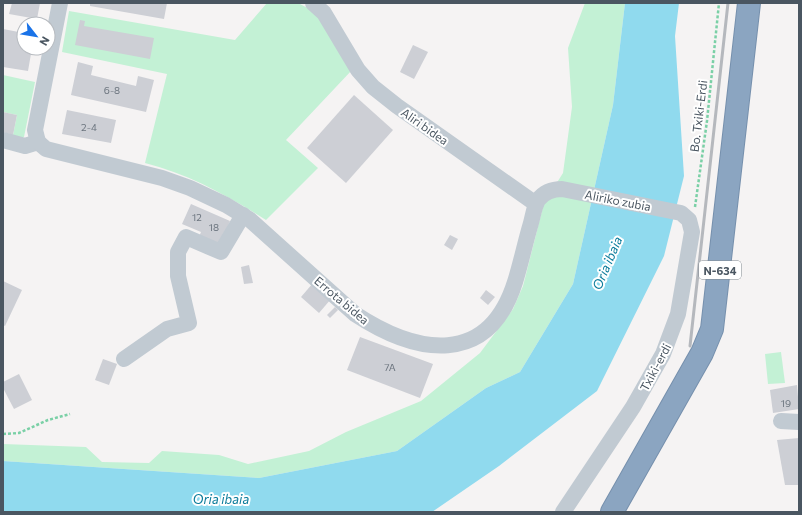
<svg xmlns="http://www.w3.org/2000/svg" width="802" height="515" viewBox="0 0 802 515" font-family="Commissioner,sans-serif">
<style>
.green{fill:#c3f1d5}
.water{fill:#90daee}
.building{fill:#cdcfd5}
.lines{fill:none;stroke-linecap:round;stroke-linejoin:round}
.highway-casing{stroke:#7690ad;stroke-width:24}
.path{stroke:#7ad0a6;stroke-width:2.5;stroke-dasharray:3 2;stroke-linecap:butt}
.street{stroke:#c1cad2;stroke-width:16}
.highway{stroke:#8ba5c1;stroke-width:22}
.rail{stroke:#b5b8bd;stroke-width:3}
.labels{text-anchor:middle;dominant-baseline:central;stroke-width:4;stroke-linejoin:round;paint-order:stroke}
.number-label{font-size:10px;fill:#6b747e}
.shield{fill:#fff;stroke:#808990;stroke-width:1}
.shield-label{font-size:11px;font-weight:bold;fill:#4a5661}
.street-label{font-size:12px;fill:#4a5661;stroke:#fff}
.water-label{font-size:13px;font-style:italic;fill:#0c7c9b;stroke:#fff}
</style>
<rect width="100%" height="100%" fill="#f5f3f3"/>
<!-- green -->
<g class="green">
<path d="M267 3H298L319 14 352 70 286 140 318 168 266 220C228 196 189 174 145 163L167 74 62 52 69 11 235 40Z"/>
<polygon points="585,3 625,3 613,105 573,284 520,372 486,388 397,451 259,478 3,461 3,444 86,447 102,462 149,463 162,451 219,455 248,464 309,451 346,432 421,401 480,353 513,309 523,286 544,203 563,173 572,107 568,48"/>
<polygon points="3,75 35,82 24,137 20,138 13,135 17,115 3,112"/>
<polygon points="781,352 785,383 768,384 765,354"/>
</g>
<!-- water -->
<polygon class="water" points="625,3 679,3 675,36 684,176 664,256 597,391 499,466 432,512 3,512 3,461 259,478 397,451 486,388 520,372 573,284 613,105"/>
<!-- building -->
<g class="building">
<polygon points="12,3 40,3 37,19 9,14"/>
<polygon points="90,3 167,3 164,19 90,6"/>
<polygon points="80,20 85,21 84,26 154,38 150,59 75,45"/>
<polygon points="3,29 24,33 24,48 32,48 28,71 3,67"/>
<polygon points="413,45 428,52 414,79 400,72"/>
<polygon points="78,62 93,66 91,75 136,86 138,76 154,80 146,112 71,95"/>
<polygon points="354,95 393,130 346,183 307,148"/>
<polygon points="67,110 116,120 111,143 62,134"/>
<polygon points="3,112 17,115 13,135 3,132"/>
<polygon points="191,204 230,221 219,246 199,237 201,232 182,224"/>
<polygon points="450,235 458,239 452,250 444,245"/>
<polygon points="249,265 253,283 244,284 241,267"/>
<polygon points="3,281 22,290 5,326 3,325"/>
<polygon points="313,283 331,299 319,313 301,297"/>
<polygon points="486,290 495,297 488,305 480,298"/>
<polygon points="335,307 338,310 330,318 327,315"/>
<polygon points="360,337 433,364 420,398 347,370"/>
<polygon points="103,359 117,364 109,385 95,380"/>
<polygon points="19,374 32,400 14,409 3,388 3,382"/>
<polygon points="797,385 799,409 773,413 770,390"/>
<polygon points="799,438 799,485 785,485 777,440"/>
</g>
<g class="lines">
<defs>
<polyline id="highway" points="612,512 702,353 712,329 749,3"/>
</defs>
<!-- highway casing -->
<use href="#highway" class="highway-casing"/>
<!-- path -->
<g class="path">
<polyline points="695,207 707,121 719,3"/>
<polyline points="3,434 19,433 48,420 70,414"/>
</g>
<!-- street -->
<g class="street">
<polyline points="313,3 324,13 358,70 373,87 397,106 536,204"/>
<path d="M3 140 25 146 38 142 46 149 162 178 190 188 226 205 249 219 355 314C416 354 488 368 515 282 521 263 525 243 531 223 533 216 534 207 538 200 544 192 552 189 562 189L681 213 689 220 692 232 678 314 663 354 633 407 563 512"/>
<polyline points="38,142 35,130 60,3"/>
<polyline points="124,359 167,329 189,323 178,276 178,252 186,237 221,252 243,215"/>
<polyline points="781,421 799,422"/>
</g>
<!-- highway -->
<use href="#highway" class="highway"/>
<!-- rail -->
<polyline class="rail" points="690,346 728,3"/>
</g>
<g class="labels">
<!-- number labels -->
<g class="number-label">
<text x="112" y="90">6-8</text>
<text x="89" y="127">2-4</text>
<text x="197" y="217">12</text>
<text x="214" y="227">18</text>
<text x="390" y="367">7A</text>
<text x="786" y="403">19</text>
</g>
<!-- shield labels -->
<rect class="shield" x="699" y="261" width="42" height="18" rx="3"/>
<g class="shield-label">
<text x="720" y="270">N-634</text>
</g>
<!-- street labels -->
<g class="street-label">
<text transform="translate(698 116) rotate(-83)">Bo. Txiki-Erdi</text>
<text transform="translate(425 126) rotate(35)">Aliri bidea</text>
<text transform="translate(618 200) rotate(11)">Aliriko zubia</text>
<text transform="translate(342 300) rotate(40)">Errota bidea</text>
<text transform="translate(655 367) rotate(-62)">Txiki-erdi</text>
</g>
<!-- water labels -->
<g class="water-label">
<text transform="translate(607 263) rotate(-67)">Oria ibaia</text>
<text x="221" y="499">Oria ibaia</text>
</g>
</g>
<!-- border -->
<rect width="802" height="515" fill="none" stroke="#4a5661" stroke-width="8"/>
<!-- north arrow -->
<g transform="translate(36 36) rotate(121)"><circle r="19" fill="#ffffff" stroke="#b7bbc0"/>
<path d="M0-3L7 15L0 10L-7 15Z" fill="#1a73e8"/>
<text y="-6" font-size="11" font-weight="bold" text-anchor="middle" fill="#4a5661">N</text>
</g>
</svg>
